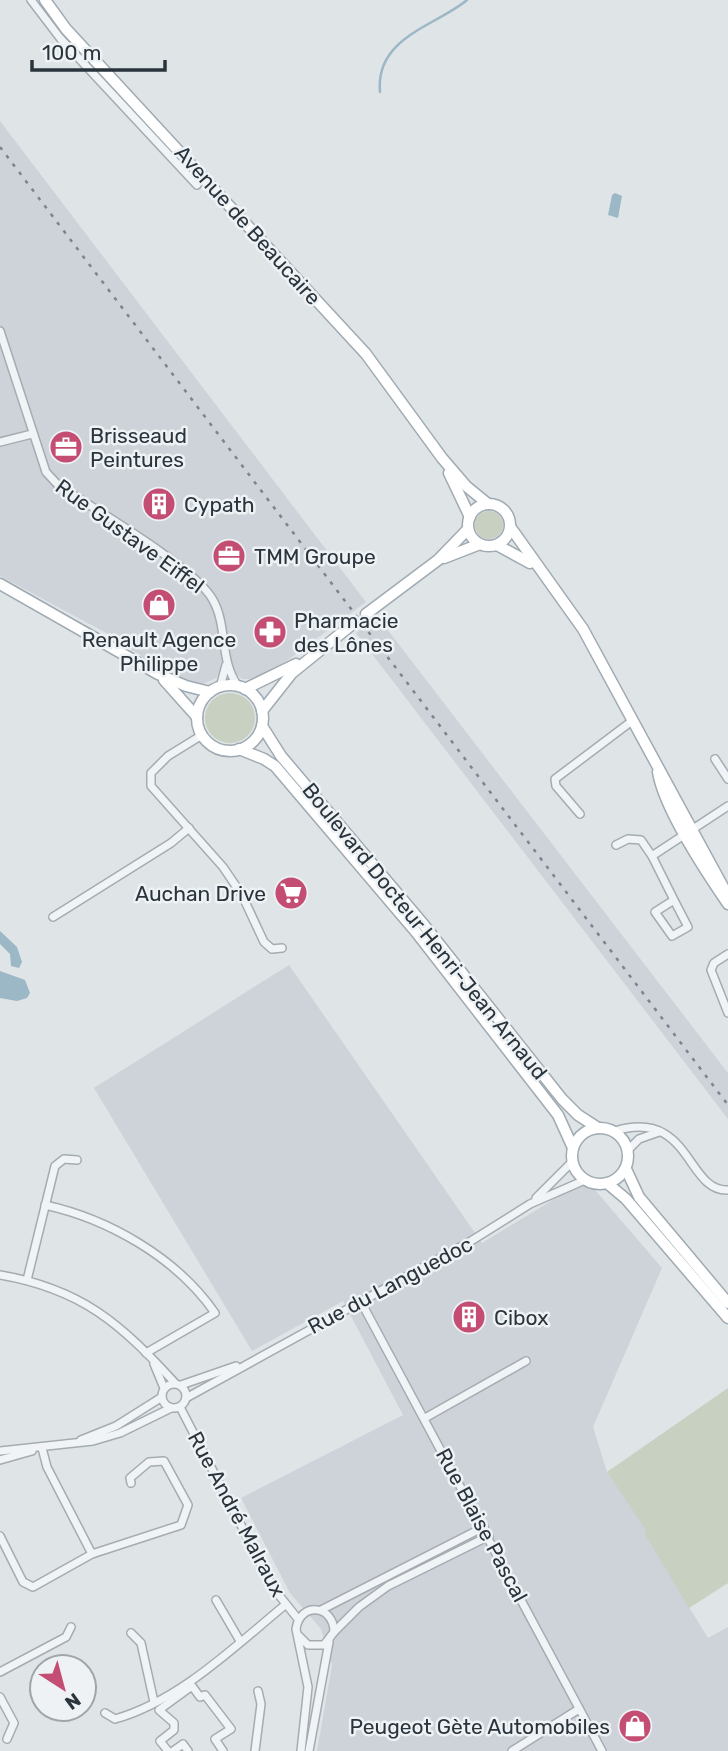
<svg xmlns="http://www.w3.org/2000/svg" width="728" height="1751" viewBox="0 0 728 1751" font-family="Rubik,sans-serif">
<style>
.built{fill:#cdd3d9}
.green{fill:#c7d0c1}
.water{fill:#9cb7c5}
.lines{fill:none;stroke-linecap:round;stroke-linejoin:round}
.stream{stroke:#9cb7c5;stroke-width:2.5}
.street-casing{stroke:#a5acb1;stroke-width:10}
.primary-casing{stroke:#9faab2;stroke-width:13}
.street{stroke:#f1f4f6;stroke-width:7}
.primary{stroke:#fff;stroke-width:10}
.rail{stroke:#7a868f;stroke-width:2.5;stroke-dasharray:3.5 7;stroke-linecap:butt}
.labels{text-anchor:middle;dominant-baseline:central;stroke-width:5;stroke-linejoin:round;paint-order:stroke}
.street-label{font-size:21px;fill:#29343d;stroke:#eef2f5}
.poi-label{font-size:21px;fill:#29343d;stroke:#eef2f5;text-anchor:start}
</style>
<rect width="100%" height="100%" fill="#dfe4e7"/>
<!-- built -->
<g class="built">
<polygon points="0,121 366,602 285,662 254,679 242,679 232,671 220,671 216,678 203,684 182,679 160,669 112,636 0,576"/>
<polygon points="377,616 728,1073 728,1119 356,633"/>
<polygon points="289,965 482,1243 577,1185 587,1186 595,1190 662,1268 593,1427 607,1472 647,1530 644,1533 708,1638 728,1627 728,1751 317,1751 332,1665 321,1629 290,1593 241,1498 403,1415 343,1301 252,1351 94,1088"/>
</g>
<!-- green -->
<g class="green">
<circle cx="489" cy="525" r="14"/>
<circle cx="230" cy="718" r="25"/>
<polygon points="728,1388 728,1583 689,1608 644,1533 646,1530 607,1472"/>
</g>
<!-- water -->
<g class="water">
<polygon points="615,193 622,196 618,218 608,215 612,195"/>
<polygon points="0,931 17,947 22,962 19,968 11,966 10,954 0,944"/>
<polygon points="0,971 25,980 30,993 27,998 17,1001 0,998"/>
</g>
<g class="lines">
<!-- stream -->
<path class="stream" d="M380 92C375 37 436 26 467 0"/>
<defs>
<g id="street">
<polyline points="31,0 60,38 197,185"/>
<path d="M0 331 46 472 58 485C94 509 195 567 213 600 228 627 219 660 238 686"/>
<polyline points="0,442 32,434"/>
<polyline points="220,687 226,665"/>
<polyline points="202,735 168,756 151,773 151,786 223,867 242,895 264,942 272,949 282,948"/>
<polyline points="715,759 728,779"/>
<polyline points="580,814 556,786 555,779 632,721"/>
<polyline points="616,845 628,839 641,840 652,856"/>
<polyline points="674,900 688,927 672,936 655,912 674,900 652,856 728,806"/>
<polyline points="53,917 171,843 189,828"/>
<polyline points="728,954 714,963 711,970 728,1013"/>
<path d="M615 1131C691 1108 686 1192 728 1190"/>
<polyline points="628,1150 639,1139 659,1132"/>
<polyline points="536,1198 572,1162"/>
<path d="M45 1205C109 1219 177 1258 215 1313L146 1353"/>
<path d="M0 1275C82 1289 121 1324 175 1383"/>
<polyline points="27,1280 55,1166 64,1159 77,1160"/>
<polyline points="360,1300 602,1751"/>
<polyline points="154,1364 164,1388"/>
<circle cx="174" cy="1396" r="12"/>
<polyline points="181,1385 236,1366"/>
<polyline points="186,1398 471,1241 530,1204 585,1180"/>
<polyline points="180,1407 274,1589 298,1619"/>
<polyline points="425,1418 526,1361"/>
<polyline points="81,1440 116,1426 162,1397"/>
<polyline points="42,1448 47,1467 92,1554 181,1525 188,1505 164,1461 149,1462 130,1478 131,1483"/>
<polyline points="0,1451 93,1441 120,1433 171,1408"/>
<polyline points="0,1460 32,1451"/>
<polyline points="0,1536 23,1582 33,1587 92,1554"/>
<polyline points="216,1600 240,1641"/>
<polyline points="321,1610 484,1527"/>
<polyline points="334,1632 359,1607 388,1586 489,1536"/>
<polyline points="131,1633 141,1643 154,1702"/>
<path d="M298 1635 308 1645H324L334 1632C334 1605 300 1601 296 1629L308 1687 301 1751"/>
<polyline points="0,1672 66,1637 71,1627"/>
<polyline points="0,1697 14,1723 7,1739"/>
<path d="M105 1713 115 1719C179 1701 234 1647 285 1605"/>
<polyline points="168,1751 160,1741 174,1730 174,1723 159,1710 192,1686 200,1697 205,1695 231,1729 215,1739 223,1751"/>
<polyline points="173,1751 183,1744 188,1751"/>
<polyline points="255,1751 261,1704 258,1691"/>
<polyline points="309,1751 329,1642"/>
<polyline points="512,1751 579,1709"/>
</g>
<g id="primary">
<polyline points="45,0 66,29 366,354 442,458 466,486 488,504"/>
<polyline points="449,473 470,517"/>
<circle cx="489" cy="525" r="21"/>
<polyline points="511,528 583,629 728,896"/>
<polyline points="497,545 530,563"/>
<polyline points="444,558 480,544"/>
<polyline points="0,584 158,674 186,686 210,692"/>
<polyline points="366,614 438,560 468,529"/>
<polyline points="164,680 197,717"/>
<circle cx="230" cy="718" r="33"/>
<polyline points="245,689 296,664"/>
<polyline points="262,711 292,673 355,622"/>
<polyline points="262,726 281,756 424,925 562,1099 578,1115 598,1128"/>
<polyline points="239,749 264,759 275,766 416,932 558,1115 573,1148"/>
<path d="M658 772C664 809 706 872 728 904"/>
<circle cx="600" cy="1156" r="28"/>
<polyline points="626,1169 639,1197 728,1303"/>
<polyline points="607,1183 626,1199 728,1318"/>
</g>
</defs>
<!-- street casing -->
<use href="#street" class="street-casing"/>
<!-- primary casing -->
<use href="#primary" class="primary-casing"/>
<!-- street -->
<use href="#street" class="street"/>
<!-- primary -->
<use href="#primary" class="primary"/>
<!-- rail -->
<polyline class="rail" points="0,147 728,1105"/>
</g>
<!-- icons -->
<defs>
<symbol id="office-disc" viewBox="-11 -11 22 22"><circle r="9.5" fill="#c34d73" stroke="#eef2f5"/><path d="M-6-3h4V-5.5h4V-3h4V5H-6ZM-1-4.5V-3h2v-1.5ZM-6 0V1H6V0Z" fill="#fff"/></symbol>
<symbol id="building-disc" viewBox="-11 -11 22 22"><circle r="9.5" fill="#c34d73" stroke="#eef2f5"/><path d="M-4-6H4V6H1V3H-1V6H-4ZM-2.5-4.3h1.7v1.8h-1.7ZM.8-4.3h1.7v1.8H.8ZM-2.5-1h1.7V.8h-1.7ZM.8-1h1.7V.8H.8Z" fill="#fff"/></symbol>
<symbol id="shop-disc" viewBox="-11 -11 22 22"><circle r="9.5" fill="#c34d73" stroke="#eef2f5"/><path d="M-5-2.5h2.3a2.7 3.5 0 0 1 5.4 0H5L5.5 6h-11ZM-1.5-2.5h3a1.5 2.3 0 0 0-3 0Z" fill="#fff"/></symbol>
<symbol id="pharmacy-disc" viewBox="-11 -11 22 22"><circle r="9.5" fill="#c34d73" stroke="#eef2f5"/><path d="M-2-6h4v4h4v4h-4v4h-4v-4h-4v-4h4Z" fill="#fff"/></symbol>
<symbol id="supermarket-disc" viewBox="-11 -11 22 22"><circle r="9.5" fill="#c34d73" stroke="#eef2f5"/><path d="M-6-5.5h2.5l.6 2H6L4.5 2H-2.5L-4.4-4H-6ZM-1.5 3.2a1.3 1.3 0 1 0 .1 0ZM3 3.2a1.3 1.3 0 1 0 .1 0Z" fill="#fff"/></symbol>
</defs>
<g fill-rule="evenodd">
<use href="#office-disc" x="47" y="428" width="38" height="38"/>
<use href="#building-disc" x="140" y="485" width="38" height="38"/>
<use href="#office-disc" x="210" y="537" width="38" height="38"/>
<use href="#shop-disc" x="140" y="586" width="38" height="38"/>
<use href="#pharmacy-disc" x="251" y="613" width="38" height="38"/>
<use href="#supermarket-disc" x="272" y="874" width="38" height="38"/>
<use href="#building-disc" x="450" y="1298" width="38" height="38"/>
<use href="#shop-disc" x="616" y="1707" width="38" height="38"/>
</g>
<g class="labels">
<!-- street labels -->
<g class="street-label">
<text transform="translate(248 225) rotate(48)">Avenue de Beaucaire</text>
<text transform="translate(130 536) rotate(36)">Rue Gustave Eiffel</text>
<text transform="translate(425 931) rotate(51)">Boulevard Docteur Henri-Jean Arnaud</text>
<text transform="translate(390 1285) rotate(-28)">Rue du Languedoc</text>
<text transform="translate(237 1514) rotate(62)">Rue André Malraux</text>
<text transform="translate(482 1525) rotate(62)">Rue Blaise Pascal</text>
</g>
<!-- poi labels -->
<g class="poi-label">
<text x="90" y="435">Brisseaud<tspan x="90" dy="24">Peintures</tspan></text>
<text x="184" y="504">Cypath</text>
<text x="254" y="556">TMM Groupe</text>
<text x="294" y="620">Pharmacie<tspan x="294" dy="24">des Lônes</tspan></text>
<text x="159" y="639" text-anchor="middle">Renault Agence<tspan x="159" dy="24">Philippe</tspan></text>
<text x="266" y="893" text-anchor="end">Auchan Drive</text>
<text x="494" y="1317">Cibox</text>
<text x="610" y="1726" text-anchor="end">Peugeot Gète Automobiles</text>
</g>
</g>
<!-- north arrow -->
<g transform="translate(63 1688) rotate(144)"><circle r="33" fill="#eef2f5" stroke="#9fa6ab" stroke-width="2"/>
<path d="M0-5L12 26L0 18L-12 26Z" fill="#c34d73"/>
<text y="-10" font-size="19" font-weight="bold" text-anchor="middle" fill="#29343d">N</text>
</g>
<!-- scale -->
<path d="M32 60v10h133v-10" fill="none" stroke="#29343d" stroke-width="3.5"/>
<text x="42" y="60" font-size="21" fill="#29343d" stroke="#eef2f5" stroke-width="5" paint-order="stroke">100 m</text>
</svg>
